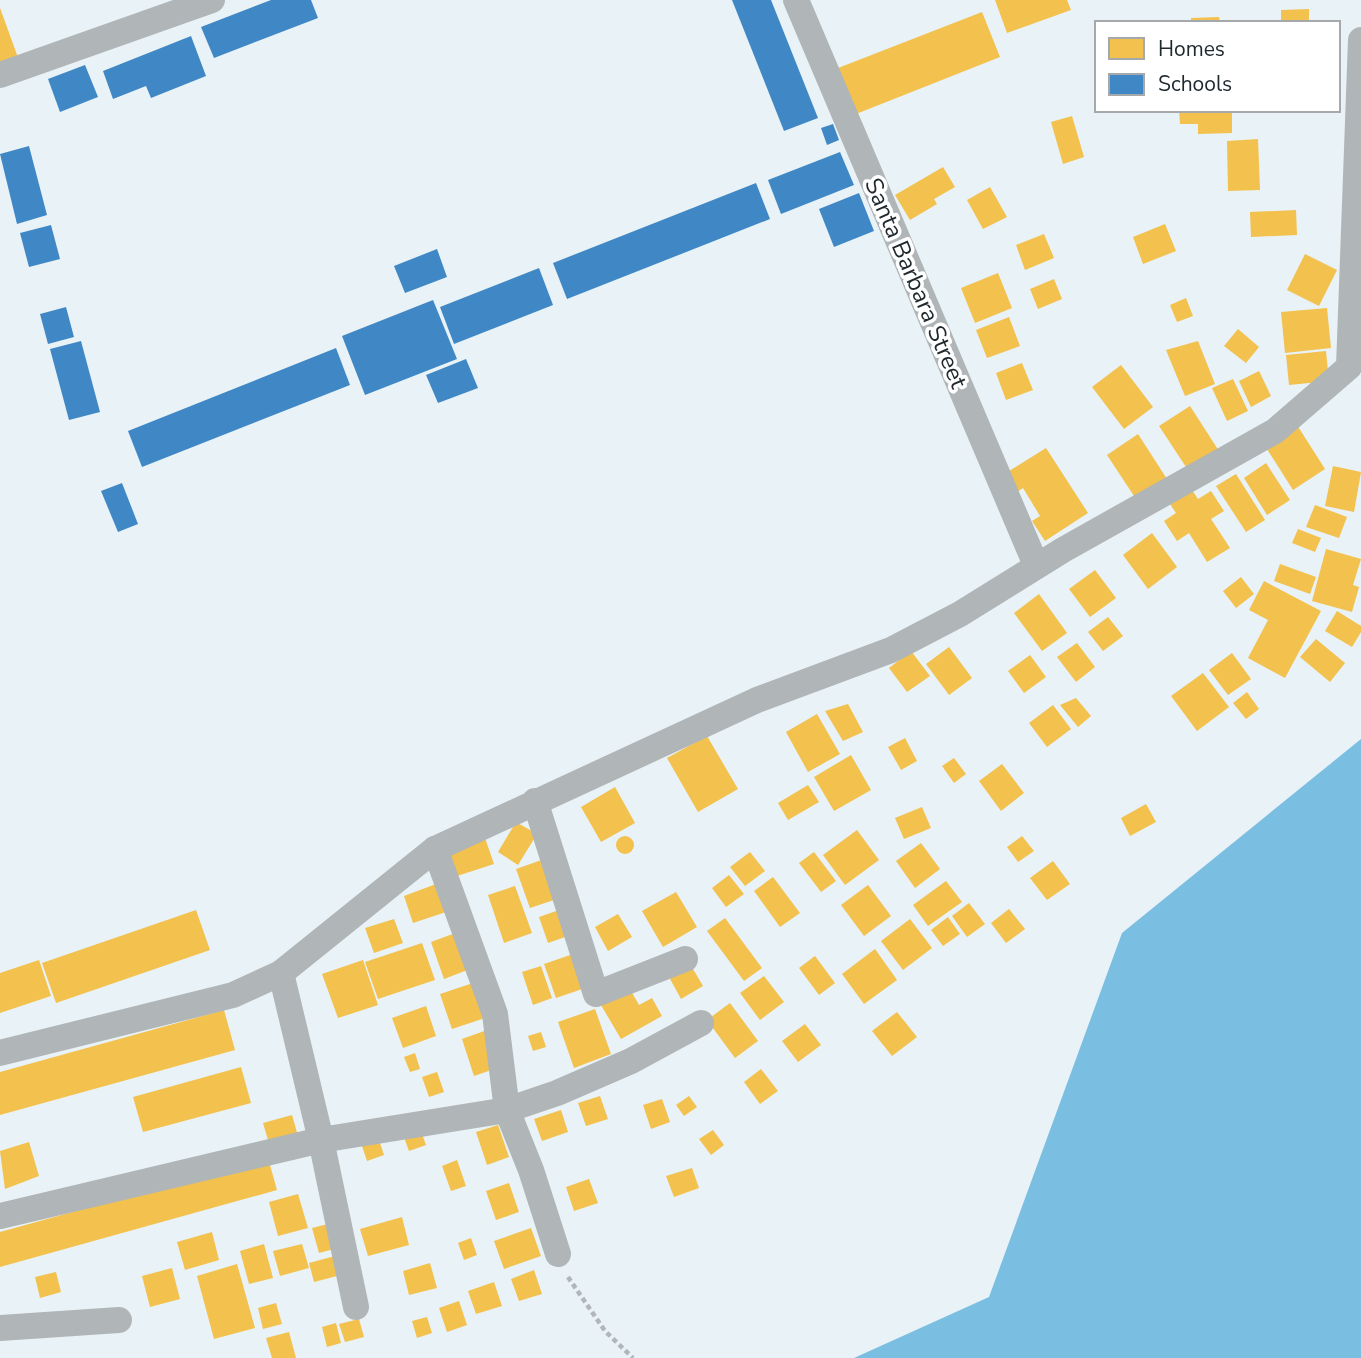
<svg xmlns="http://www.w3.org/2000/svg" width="1361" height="1358" viewBox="0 0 1361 1358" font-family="'Nunito Sans',sans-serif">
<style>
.water{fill:#7abfe2}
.homes{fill:#f2c14e}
.schools{fill:#3f88c5}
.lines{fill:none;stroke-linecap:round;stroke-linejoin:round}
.path{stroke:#b1b6ba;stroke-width:4.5;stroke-dasharray:5 3.5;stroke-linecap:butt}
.minor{stroke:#b0b5b7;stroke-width:26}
.labels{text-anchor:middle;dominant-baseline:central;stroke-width:7;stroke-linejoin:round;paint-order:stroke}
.street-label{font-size:24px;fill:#1e282d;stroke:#fff}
</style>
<rect width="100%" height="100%" fill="#e9f2f6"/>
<!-- water -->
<polygon class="water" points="1361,739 1361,1358 854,1358 989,1297 1122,933"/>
<!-- homes -->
<g class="homes">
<polygon points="995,0 1067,0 1071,10 1007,33"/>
<polygon points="0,8 20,63 0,70"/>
<polygon points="1309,9 1309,23 1281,23 1281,10"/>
<polygon points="982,12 1000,57 856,114 838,68"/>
<polygon points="1219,17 1220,23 1191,23 1191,18"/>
<polygon points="1179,110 1232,110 1232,133 1198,134 1198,124 1180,124"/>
<polygon points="1072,116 1084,157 1063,164 1051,122"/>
<polygon points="1258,139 1260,190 1228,191 1227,141"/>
<polygon points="943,167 955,187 934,199 937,204 910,220 895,195"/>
<polygon points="990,187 1007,217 983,229 967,200"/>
<polygon points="1296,210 1297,235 1251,237 1250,212"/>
<polygon points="1165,224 1176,251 1143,264 1133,237"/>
<polygon points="1044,234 1054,258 1025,270 1016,245"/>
<polygon points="1305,254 1337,270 1319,306 1287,290"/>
<polygon points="998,273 1012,308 975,323 961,288"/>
<polygon points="1054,279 1062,299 1038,309 1030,289"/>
<polygon points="1186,298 1193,316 1177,322 1170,305"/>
<polygon points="1327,308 1331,348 1285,353 1281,312"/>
<polygon points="1009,317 1020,346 987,358 976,330"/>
<polygon points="1238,329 1259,347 1246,363 1224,346"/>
<polygon points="1198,341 1215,384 1185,396 1166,350"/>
<polygon points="1326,351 1329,381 1289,385 1286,355"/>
<polygon points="1022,363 1033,390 1006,400 996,373"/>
<polygon points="1121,365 1153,407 1124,429 1092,387"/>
<polygon points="1259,371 1271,396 1251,407 1239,381"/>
<polygon points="1233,379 1248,411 1227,421 1212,388"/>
<polygon points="1190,406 1219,451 1188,470 1159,426"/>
<polygon points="1297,425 1325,469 1293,490 1265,446"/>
<polygon points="1138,434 1167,479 1136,499 1107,455"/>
<polygon points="1046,448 1088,513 1045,541 1032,521 1040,516 1023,488 1017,492 1006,473"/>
<polygon points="1266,463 1290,500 1267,515 1244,478"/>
<polygon points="1333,466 1361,472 1354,512 1325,506"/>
<polygon points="1236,474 1265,520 1246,532 1216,486"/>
<polygon points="1192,490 1198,499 1211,491 1224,511 1211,519 1230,548 1207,562 1189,533 1177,541 1164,521 1176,513 1170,504"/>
<polygon points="1315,505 1347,517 1339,538 1306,527"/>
<polygon points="1298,529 1321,538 1315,552 1292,543"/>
<polygon points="1152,533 1177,567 1148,589 1123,555"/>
<polygon points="1326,549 1361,559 1353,585 1359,587 1352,612 1312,601"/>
<polygon points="1280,564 1316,577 1310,594 1274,581"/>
<polygon points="1095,570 1116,598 1090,617 1069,589"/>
<polygon points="1241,577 1254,594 1236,608 1223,591"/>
<polygon points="1264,581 1321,611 1285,678 1248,658 1268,620 1249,610"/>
<polygon points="1039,594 1067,633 1042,651 1014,613"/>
<polygon points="1337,611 1361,626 1361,632 1352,647 1325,631"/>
<polygon points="1108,617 1123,636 1103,651 1088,632"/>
<polygon points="1316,639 1345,663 1330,682 1300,657"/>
<polygon points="1077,643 1095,667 1076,682 1057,657"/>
<polygon points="949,647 972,678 949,695 926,664"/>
<polygon points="911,651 930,676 907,692 889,668"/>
<polygon points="1232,653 1251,679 1228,695 1209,670"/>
<polygon points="1030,655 1046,677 1024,693 1008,671"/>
<polygon points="1203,673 1229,707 1197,731 1171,696"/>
<polygon points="1247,692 1259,709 1246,719 1233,703"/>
<polygon points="1076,698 1091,716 1078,727 1060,705"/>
<polygon points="848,704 863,732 843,741 825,711"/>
<polygon points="1053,705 1071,729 1047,747 1029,723"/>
<polygon points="817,714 840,754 808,772 786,732"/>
<polygon points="707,736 738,789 698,812 667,758"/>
<polygon points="905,738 917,761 901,770 888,747"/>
<polygon points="851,755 871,790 834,811 814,777"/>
<polygon points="954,758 966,774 954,783 942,766"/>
<polygon points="1002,764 1024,793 1001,811 979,781"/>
<polygon points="808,785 819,802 788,820 778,803"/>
<polygon points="615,787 635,823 601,842 581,807"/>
<polygon points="1146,804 1156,822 1130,836 1121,818"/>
<polygon points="922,807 931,828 904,839 895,818"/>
<polygon points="516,822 537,834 518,865 498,852"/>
<polygon points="857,830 879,860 845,885 823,855"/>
<polygon points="1022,836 1034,851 1018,862 1007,847"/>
<circle cx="625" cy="845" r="9"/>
<polygon points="485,838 494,864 457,876 448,851"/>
<polygon points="921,843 940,869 915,888 896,861"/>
<polygon points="750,852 765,871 745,886 730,867"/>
<polygon points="814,852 836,881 821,892 799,863"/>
<polygon points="550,857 563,897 530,908 516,869"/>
<polygon points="1053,861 1070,884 1047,900 1030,878"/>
<polygon points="729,875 744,894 726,907 712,888"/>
<polygon points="773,877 800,913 780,927 754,891"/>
<polygon points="946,881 962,902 928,926 913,905"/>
<polygon points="436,884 446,912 413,923 404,896"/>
<polygon points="868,885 891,916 864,936 841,905"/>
<polygon points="515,886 532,933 504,943 488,895"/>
<polygon points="676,892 697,927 663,947 642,911"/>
<polygon points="969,903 985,924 967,937 952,916"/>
<polygon points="562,909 571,935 548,943 539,917"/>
<polygon points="1009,909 1025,929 1006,943 991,923"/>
<polygon points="196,910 210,950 56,1003 42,963"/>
<polygon points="618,914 632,937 608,951 595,927"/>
<polygon points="948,917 960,934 943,946 931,930"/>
<polygon points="725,918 762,968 744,981 707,931"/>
<polygon points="394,919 403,943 374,953 365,928"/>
<polygon points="910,919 932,948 903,970 881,941"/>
<polygon points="458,932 470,969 444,979 431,942"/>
<polygon points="422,943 435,980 378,999 365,962"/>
<polygon points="875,949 897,980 864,1004 842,974"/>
<polygon points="576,953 588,987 556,998 544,964"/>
<polygon points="815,956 835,983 819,995 799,968"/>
<polygon points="39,960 51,996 0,1013 0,973"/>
<polygon points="363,960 378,1005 338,1018 322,974"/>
<polygon points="690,964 703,986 681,999 669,977"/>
<polygon points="541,966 552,998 533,1005 522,972"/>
<polygon points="764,976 784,1002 760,1020 740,993"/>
<polygon points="473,983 485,1018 452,1029 440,994"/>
<polygon points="627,984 639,1005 652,998 662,1016 621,1039 598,1000"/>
<polygon points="730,1003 758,1041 735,1058 707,1020"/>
<polygon points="426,1006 436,1036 403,1048 392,1018"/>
<polygon points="595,1009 611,1054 574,1068 558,1022"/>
<polygon points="224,1010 235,1050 0,1115 0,1072"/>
<polygon points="897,1012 917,1037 892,1056 872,1031"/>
<polygon points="805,1024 821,1045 798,1062 782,1041"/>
<polygon points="487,1030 500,1067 474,1076 462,1039"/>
<polygon points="541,1032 546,1047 533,1051 528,1036"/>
<polygon points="415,1053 420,1069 410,1072 404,1057"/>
<polygon points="241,1067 251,1103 143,1132 133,1097"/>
<polygon points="761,1069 778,1091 760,1104 744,1082"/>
<polygon points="437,1072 444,1092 429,1097 422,1077"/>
<polygon points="600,1096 608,1119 586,1126 578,1103"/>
<polygon points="689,1096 697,1107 684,1116 676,1105"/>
<polygon points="662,1099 670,1122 651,1129 643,1105"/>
<polygon points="561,1110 568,1132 542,1141 534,1119"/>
<polygon points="292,1115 300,1143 271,1150 263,1123"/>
<polygon points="498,1125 509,1157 487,1165 476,1132"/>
<polygon points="419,1126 426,1145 409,1151 402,1132"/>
<polygon points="713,1130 724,1145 711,1155 699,1139"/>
<polygon points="378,1137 384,1155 367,1161 361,1143"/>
<polygon points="29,1142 39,1176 5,1189 0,1151"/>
<polygon points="268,1158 277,1190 0,1267 0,1232"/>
<polygon points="457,1160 466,1186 451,1191 442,1166"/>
<polygon points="692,1168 699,1188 674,1197 666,1176"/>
<polygon points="589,1179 598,1203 574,1211 566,1187"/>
<polygon points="509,1183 519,1212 496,1220 486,1191"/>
<polygon points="298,1194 308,1228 278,1236 269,1202"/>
<polygon points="402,1217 409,1245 368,1256 360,1229"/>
<polygon points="328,1224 334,1249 319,1253 312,1228"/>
<polygon points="531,1228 541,1256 504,1269 494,1241"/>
<polygon points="212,1232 219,1260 185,1270 177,1242"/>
<polygon points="471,1238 477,1255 464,1260 458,1243"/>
<polygon points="264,1244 273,1278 249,1284 240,1251"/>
<polygon points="302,1244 309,1268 280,1276 273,1251"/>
<polygon points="335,1256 341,1275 314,1282 309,1263"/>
<polygon points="430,1263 437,1288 409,1295 403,1271"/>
<polygon points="237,1264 255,1328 214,1339 197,1276"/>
<polygon points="172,1268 180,1299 150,1307 142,1276"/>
<polygon points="534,1270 542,1294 519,1301 511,1279"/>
<polygon points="56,1272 61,1292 40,1298 35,1277"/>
<polygon points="494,1282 502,1306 476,1314 468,1291"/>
<polygon points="459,1301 467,1325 447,1332 439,1308"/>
<polygon points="276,1303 282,1324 263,1329 258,1308"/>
<polygon points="427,1317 432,1333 417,1338 412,1321"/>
<polygon points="359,1319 364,1337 345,1342 339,1324"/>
<polygon points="336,1323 341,1343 327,1347 322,1327"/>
<polygon points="289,1332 296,1358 272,1358 266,1338"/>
</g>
<!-- schools -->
<g class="schools">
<polygon points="271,0 311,0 318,18 214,58 201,27"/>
<polygon points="732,0 771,0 818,118 784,131"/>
<polygon points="191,36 206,76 151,98 146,86 113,99 103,71"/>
<polygon points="85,65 98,97 60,112 48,79"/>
<polygon points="833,124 839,140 827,145 821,128"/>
<polygon points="29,146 47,215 17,224 0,154"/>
<polygon points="840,152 854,185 781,214 768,180"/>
<polygon points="756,183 770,219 567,299 553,263"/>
<polygon points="859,193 874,231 834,247 819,209"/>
<polygon points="51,225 60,259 29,267 20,233"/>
<polygon points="437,249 447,277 405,293 394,266"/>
<polygon points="539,268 553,305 454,344 440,307"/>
<polygon points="433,300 457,359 365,395 342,336"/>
<polygon points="66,307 74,337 48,344 40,314"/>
<polygon points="81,341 100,412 69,420 50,349"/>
<polygon points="336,348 350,385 142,467 128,431"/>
<polygon points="466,359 478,388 438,403 426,375"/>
<polygon points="122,483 138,524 118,532 101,491"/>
</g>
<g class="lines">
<!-- path -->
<polyline class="path" points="568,1277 605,1331 633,1358"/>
<!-- minor -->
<g class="minor">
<polyline points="796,0 1036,565"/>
<polyline points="0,75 212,0"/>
<polyline points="535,801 596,994 685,959"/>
<polyline points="435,849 495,1014 507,1110 531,1170 558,1254"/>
<polyline points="281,973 321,1140 356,1307"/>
<polyline points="0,1053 233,995 281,973 435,849 757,700 891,650 960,614 1063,550 1275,431 1349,367 1361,40"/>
<polyline points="0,1216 321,1140 507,1110 557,1093 631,1061 701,1023"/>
<polyline points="0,1328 119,1320"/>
</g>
</g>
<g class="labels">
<!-- street labels -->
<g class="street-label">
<text transform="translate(916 283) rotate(67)">Santa Barbara Street</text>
</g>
</g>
<!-- legend -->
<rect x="1095" y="21" width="245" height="91" fill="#ffffff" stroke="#a5a9ab" stroke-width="2"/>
<rect x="1109" y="38" width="35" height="21" fill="#f2c14e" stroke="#a5a9ab" stroke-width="2"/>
<text x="1158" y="56" font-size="21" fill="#1e282d">Homes</text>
<rect x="1109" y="74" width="35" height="21" fill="#3f88c5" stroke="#a5a9ab" stroke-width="2"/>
<text x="1158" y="91" font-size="21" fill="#1e282d">Schools</text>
</svg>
